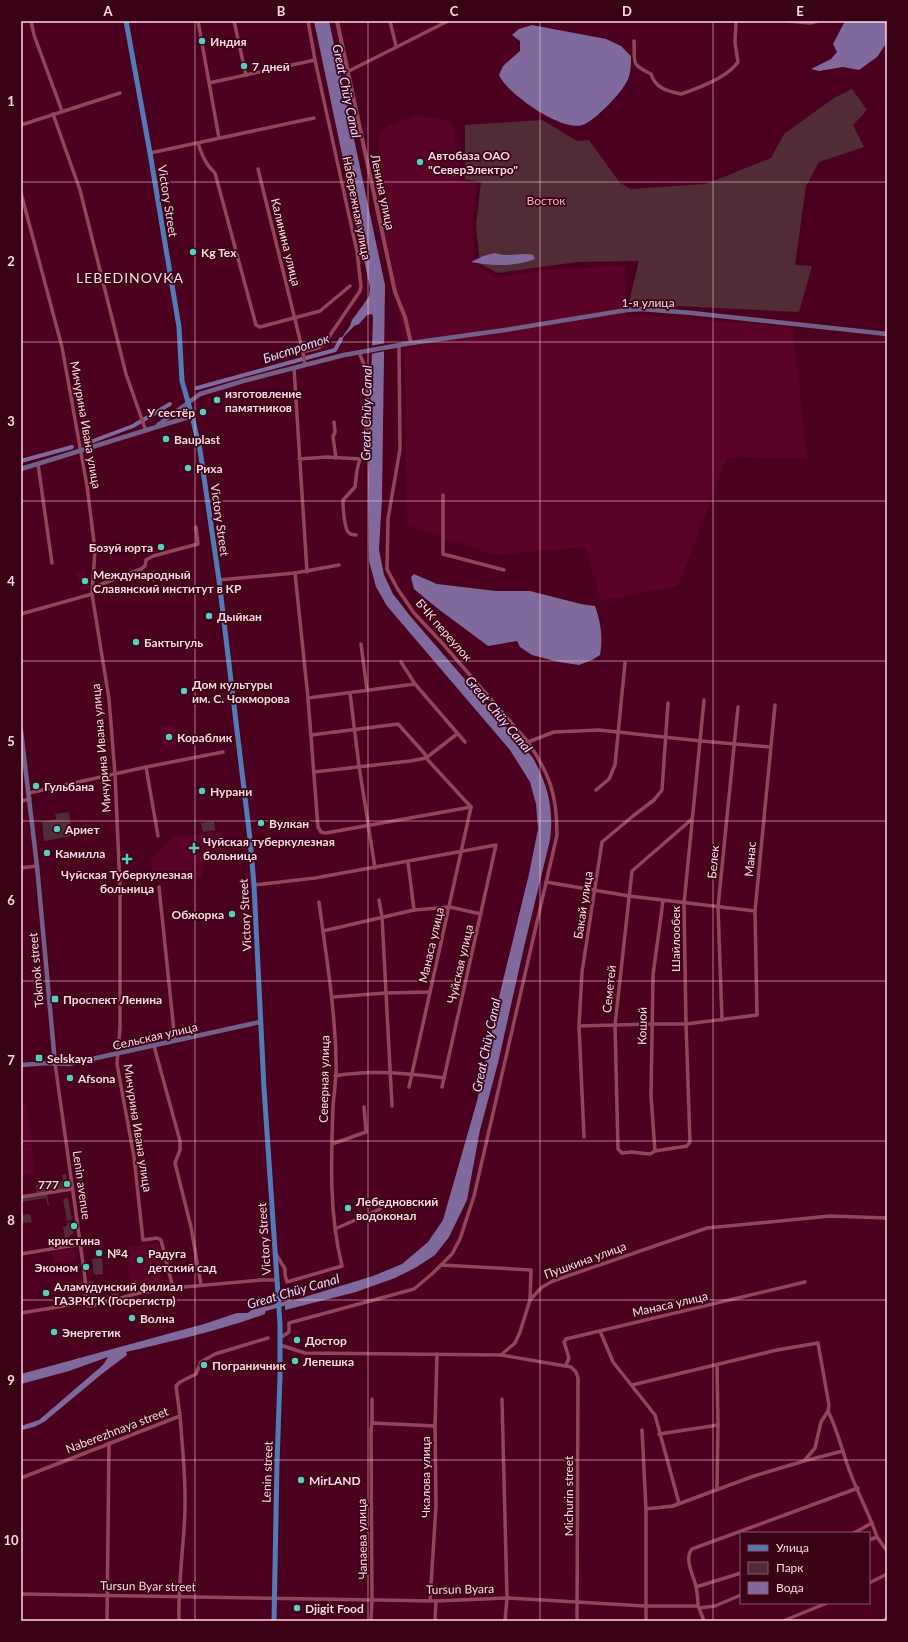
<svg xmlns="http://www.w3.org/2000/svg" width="908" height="1642" viewBox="0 0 908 1642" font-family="Lato,sans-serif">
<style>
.built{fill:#5a0228}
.green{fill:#512b35}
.water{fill:#80699d}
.pier{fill:#4c0020}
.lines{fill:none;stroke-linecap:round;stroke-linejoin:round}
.canal{stroke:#80699d;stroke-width:4}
.minor{stroke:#94455b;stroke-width:3.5}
.tertiary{stroke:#94455b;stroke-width:4}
.secondary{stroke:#736088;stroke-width:4.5}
.primary{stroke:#527bb4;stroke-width:5}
.grid{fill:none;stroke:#fed8e0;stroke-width:1;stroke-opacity:0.55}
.poi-dot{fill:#58cebf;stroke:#3a0217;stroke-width:1.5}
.labels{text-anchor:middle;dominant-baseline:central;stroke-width:3.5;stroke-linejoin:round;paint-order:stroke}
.poi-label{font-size:12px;font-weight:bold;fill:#fed8e0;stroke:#3a0217;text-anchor:start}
.street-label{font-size:12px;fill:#fed8e0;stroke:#3a0217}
.park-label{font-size:12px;fill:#f9aebf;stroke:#3a0217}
.water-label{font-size:13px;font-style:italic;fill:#e8dbfb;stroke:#3a0217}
.quarter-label{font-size:14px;letter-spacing:1px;fill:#fed8e0;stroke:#3a0217}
.neatline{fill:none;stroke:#fed8e0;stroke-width:1.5}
.grid-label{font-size:13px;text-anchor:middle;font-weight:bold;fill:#fed8e0}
</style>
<rect width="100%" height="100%" fill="#4c0020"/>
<!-- built -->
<g class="built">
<polygon points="416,115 452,122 461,180 477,186 473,213 474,262 495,278 544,270 625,266 626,318 641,315 793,327 807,458 728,457 678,586 600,601 586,547 494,555 408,526 406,477 405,361 397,292 375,181 380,130"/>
<polygon points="85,572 90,588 82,591 81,588 83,587 81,581 79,582 77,574"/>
<polygon points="174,725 177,747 164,748 161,726"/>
<polygon points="208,788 208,794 196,795 195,789"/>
<polygon points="223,832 226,858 203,863 202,876 154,881 150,860 174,837"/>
<polygon points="21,1101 25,1101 33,1146 21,1147"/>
<polygon points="32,1147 35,1174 21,1176 21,1148"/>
<polygon points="159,1244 163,1283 131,1288 125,1247"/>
<polygon points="75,1249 76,1261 53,1264 52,1252"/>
</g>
<!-- green -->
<g class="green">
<polygon points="852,89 867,110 853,125 864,147 819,162 806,186 795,265 812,266 799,312 635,304 629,302 639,261 577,262 498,273 480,264 476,226 481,182 465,179 465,125 542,120 577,141 589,140 620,183 631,189 706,184 771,158 784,134 834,98"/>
<polygon points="69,812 72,836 44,841 42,822 56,819 55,814"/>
<polygon points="214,821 215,830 203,832 201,823"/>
<polygon points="66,1174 68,1188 37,1193 36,1185 63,1181 62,1175"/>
<polygon points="47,1194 49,1206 48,1206 46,1198 21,1202 21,1198"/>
<polygon points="68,1198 72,1220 67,1221 63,1199"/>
<polygon points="30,1214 32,1222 21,1223 21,1215"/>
<polygon points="72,1222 74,1232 68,1238 65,1239 63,1227 67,1226 67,1223"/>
<polygon points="102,1258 103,1274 94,1275 92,1259"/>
<polygon points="93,1281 94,1286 98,1286 100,1297 118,1293 119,1296 92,1301 87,1298 88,1290 87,1282"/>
</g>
<!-- water -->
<g class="water">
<path d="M314 21H329L385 285 382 498 379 550 384 575 393 594 411 617 533 758C548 786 554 808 550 840L524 947 498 1063 480 1130 467 1200 449 1237 435 1255 415 1268 395 1278 356 1292 285 1310V1303L373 1276 402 1264 428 1242 443 1220 477 1101 500 993 529 874 538 829 536 804 530 782 510 750 387 606 376 587 369 561 368 478 373 317 372 314 367 315 359 324 354 326 338 343 350 326 352 320 366 301 369 296 370 288Z"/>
<polygon points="845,21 887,21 887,42 877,57 859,70 843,67 819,71 811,69 831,59 837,52 833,44"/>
<path d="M532 25 606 39 621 46 631 56C631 66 631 75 626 83 620 94 594 122 582 125 562 132 507 94 499 75L503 66 520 51V41L512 35 519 29Z"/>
<path d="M495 253C510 258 521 252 533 255L535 259C515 267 491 266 471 262L483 256Z"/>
<path d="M414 574 437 584 496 591H530L581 604 595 606C601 623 603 637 600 655L592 660 579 665 559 662 532 655 520 647 517 641 488 646 437 608 414 589 411 577Z"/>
<path d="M266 1306 265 1314C220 1330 173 1341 126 1352L127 1355 103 1373 44 1422 34 1427 22 1430 21 1426 39 1420 103 1365 108 1357 69 1371 21 1384V1374L204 1324 237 1313H247L252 1310Z"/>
</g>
<!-- pier -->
<polygon class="pier" points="386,343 386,351 370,354 370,346"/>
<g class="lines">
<!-- canal -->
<g class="canal">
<polyline points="197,388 335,350 341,339"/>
<polyline points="85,444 133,426 170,404"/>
<polyline points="21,461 72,447"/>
<polyline points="262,1310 290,1302"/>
</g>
<!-- minor -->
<g class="minor">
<polyline points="31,21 34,35 62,111"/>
<polyline points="198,21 219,138"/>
<polyline points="234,21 246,75"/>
<polyline points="390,21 396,46"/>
<polyline points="788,21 810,23 818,21"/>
<path d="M634 41C635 63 630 64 651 74 656 89 667 91 681 94 699 88 728 77 738 62L735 43 736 21"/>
<polyline points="347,72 448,21"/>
<polyline points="209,83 315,60"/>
<polyline points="53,114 80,190 126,374 146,431"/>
<polyline points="21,125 120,93"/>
<path d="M198 143C202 155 205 164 215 173L256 325 260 327 320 311 350 286"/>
<polyline points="150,153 314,118"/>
<polyline points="258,169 303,352 305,365"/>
<polyline points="21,193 62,347 87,486 95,550 92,594 109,699 115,774 120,887 120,1028 117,1064 134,1157 143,1240 157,1238 161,1240 173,1288"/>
<polyline points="303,352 318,348 324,344 360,291 361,286 357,252 315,60 308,21"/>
<polyline points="294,368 307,572"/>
<polyline points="334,422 335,432 333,437 336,458"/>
<polyline points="299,459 327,457 360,459 364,456 368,375 359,352"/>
<polyline points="38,464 52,563"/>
<polyline points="443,495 443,554 504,570"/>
<path d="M356 535C354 535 351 535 349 533 344 529 343 507 343 500L355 487 357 470 360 459"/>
<polyline points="295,573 308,698 318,827 321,832 326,833 471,807"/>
<polyline points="219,580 295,573 339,565"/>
<polyline points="94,587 141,569 145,566 146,560 153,556 198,544 196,527"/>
<polyline points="21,614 92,594"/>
<polyline points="361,644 367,690"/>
<polyline points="401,662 415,684 465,742"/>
<polyline points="350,693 359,766 375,868"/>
<polyline points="308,698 415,684"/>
<polyline points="457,734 426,758 471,807"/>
<polyline points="311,735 398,724 425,754 426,758 410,761 314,772"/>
<polyline points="528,742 554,732 599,730 701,741 770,747"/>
<polyline points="146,767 158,836"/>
<polyline points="596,790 609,779 615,765 625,663"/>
<polyline points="29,793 146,767 223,752"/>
<polyline points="21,801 30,799"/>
<polyline points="692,819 632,871 615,1025 618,1149 622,1153 631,1152 650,1154 655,1151 687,1146 690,1142 686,1024 684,904 704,700"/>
<polyline points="408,862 414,910"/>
<polyline points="21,868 37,866"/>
<polyline points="546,882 629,896 755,911"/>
<polyline points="254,885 315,878 496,845 442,1087"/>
<polyline points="159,887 175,1041"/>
<polyline points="379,900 382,917 392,1106"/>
<polyline points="323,931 414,910 450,907 481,914"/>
<polyline points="333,997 385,993 430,992"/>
<polyline points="722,1020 718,907 738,707"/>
<polyline points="579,1026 652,1024 686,1024 757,1015 755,911 775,705"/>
<polyline points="154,1046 180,1141 180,1150 175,1163 191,1227 201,1285"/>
<polyline points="55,1063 85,1278 86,1293 82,1303 91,1306 139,1293 173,1288 261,1280 277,1280"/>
<path d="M335 1076C369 1069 409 1073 444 1078"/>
<polyline points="409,1087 471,807"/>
<polyline points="584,1137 579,1026 582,972 602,842 633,816 654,800 662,790 668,703"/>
<polyline points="332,1144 366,1132 364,1107"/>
<polyline points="655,1151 651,1096 653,975 663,901"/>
<polyline points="21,1197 72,1189"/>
<polyline points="335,1229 380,1209"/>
<polyline points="21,1254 81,1244"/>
<path d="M276 1254 285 1269V1275L287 1282 342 1266C329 1214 331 1160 333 1107 334 1092 337 1076 336 1061 335 1008 326 955 319 902"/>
<polyline points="441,1265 531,1270 530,1300"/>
<polyline points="21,1313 82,1303"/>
<polyline points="600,1331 613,1362 655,1415 679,1503 673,1506 646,1509"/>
<path d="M280 1338 289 1332V1323L414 1289 433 1273 452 1254 460 1239 474 1196 557 835C557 795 550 775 528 742L443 644 414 613 397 588 387 569 388 519 400 449 399 345"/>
<polyline points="280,1345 305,1353 501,1355 571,1367 576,1372 578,1378 577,1621"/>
<polyline points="501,1355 515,1343 520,1332 530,1300 542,1287 553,1281 707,1228 830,1216 887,1218"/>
<polyline points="566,1365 569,1358 564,1342 566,1339 805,1282"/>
<polyline points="717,1365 718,1425 717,1490"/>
<polyline points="632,1385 777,1350 818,1343 829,1405 828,1411 821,1422 815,1448 804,1461 754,1476 673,1506"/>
<polyline points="372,1399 372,1423"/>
<polyline points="502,1399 507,1598 505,1621"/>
<path d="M828 1411C838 1431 842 1451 850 1472 858 1494 870 1515 877 1537"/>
<polyline points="642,1430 646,1509 646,1621"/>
<polyline points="659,1434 718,1425"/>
<polyline points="804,1461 843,1451"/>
<polyline points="21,1478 180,1416 176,1386 180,1382 196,1374 201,1362 215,1354 268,1338"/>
<polyline points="854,1533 872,1523"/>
<polyline points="869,1540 877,1537 887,1551"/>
<polyline points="869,1583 887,1574"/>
<polyline points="696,1587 741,1573"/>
<polyline points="21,1594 436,1601 507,1598 645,1606 698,1606 699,1608 715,1606 741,1595"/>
<polyline points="430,1601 436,1506 435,1426 437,1354"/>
<path d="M698 1606C698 1599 697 1592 696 1586 693 1575 684 1558 692 1549L858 1488"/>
<polyline points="699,1608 704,1621"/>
<polyline points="107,1621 109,1443"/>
<path d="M179 1621C178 1590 182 1560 184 1529 187 1492 183 1454 180 1416"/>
<polyline points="371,1621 372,1599 371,1430 372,1423 435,1426"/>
<polyline points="435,1621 436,1601"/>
<polyline points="783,1621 827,1603"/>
<polyline points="883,1621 887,1619"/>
</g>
<!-- tertiary -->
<polyline class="tertiary" points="337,21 395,292 405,317 411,343"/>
<!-- secondary -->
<g class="secondary">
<polyline points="158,425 200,394 243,381 344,355 411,343 505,330 627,310 641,309 692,313 887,334"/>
<polyline points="21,469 192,416"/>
<polyline points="21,731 37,866 55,1063"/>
<polyline points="21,1065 48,1063 69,1064 260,1022"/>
</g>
<!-- primary -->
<polyline class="primary" points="126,21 150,153 179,327 182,381 192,416 200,450 219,580 250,839 254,885 264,1088 280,1324 280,1377 277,1463 274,1621"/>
</g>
<!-- grid -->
<path class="grid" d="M195 21V1621M368 21V1621M540 21V1621M713 21V1621M21 182H887M21 342H887M21 501H887M21 661H887M21 821H887M21 981H887M21 1141H887M21 1300H887M21 1460H887"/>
<!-- markers -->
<g class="poi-dot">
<circle cx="202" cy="41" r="4"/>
<circle cx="244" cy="66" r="4"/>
<circle cx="420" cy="162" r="4"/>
<circle cx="193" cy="252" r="4"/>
<circle cx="217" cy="400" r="4"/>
<circle cx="203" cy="412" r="4"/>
<circle cx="166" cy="439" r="4"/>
<circle cx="188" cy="468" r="4"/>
<circle cx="161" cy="547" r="4"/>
<circle cx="85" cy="581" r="4"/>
<circle cx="209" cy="616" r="4"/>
<circle cx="136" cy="642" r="4"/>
<circle cx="184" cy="691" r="4"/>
<circle cx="169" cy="737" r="4"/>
<circle cx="36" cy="786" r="4"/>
<circle cx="202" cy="791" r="4"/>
<circle cx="261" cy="823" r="4"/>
<circle cx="57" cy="829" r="4"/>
<path d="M192 842h4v4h4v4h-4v4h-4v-4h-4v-4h4z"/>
<circle cx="47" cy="853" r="4"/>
<path d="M125 853h4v4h4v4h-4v4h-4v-4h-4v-4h4z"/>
<circle cx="232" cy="914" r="4"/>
<rect x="51" y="995" width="8" height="8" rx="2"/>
<rect x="35" y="1054" width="8" height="8" rx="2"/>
<circle cx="70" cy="1078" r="4"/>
<circle cx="67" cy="1184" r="4"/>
<circle cx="348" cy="1208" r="4"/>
<circle cx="74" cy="1226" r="4"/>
<circle cx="99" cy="1253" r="4"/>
<circle cx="140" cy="1260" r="4"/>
<circle cx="86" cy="1267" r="4"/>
<circle cx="46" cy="1293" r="4"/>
<circle cx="132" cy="1318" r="4"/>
<circle cx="54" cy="1332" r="4"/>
<circle cx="297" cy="1340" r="4"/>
<circle cx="295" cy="1361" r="4"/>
<circle cx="204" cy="1365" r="4"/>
<circle cx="301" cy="1480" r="4"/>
<circle cx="297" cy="1608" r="4"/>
</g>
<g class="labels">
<!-- poi labels -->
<g class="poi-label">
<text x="210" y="41">Индия</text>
<text x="252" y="66">7 дней</text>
<text x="428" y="155">Автобаза ОАО<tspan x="428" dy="14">"СеверЭлектро"</tspan></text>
<text x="201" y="252">Kg Tex</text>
<text x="225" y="393">изготовление<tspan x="225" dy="14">памятников</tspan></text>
<text x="195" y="412" text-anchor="end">У сестёр</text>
<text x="174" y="439">Bauplast</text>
<text x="196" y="468">Риха</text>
<text x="153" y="547" text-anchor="end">Бозуй юрта</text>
<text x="93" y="574">Международный<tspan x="93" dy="14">Славянский институт в КР</tspan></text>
<text x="217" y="616">Дыйкан</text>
<text x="144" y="642">Бактыгуль</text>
<text x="192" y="684">Дом культуры<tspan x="192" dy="14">им. С. Чокморова</tspan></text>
<text x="177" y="737">Кораблик</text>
<text x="44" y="786">Гульбана</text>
<text x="210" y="791">Нурани</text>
<text x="269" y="823">Вулкан</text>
<text x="65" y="829">Ариет</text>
<text x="203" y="841">Чуйская туберкулезная<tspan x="203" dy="14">больница</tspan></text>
<text x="55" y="853">Камилла</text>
<text x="127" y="874" text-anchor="middle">Чуйская Туберкулезная<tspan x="127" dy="14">больница</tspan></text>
<text x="224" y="914" text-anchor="end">Обжорка</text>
<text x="63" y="999">Проспект Ленина</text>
<text x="47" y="1058">Selskaya</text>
<text x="78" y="1078">Afsona</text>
<text x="59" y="1184" text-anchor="end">777</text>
<text x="356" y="1201">Лебедновский<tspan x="356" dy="14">водоконал</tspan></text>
<text x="74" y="1240" text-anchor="middle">кристина</text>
<text x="107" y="1253">№4</text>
<text x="148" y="1253">Радуга<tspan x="148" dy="14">детский сад</tspan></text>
<text x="78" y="1267" text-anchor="end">Эконом</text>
<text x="54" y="1286">Аламудунский филиал<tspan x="54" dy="14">ГАЗРКГК (Госрегистр)</tspan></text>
<text x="140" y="1318">Волна</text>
<text x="62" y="1332">Энергетик</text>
<text x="305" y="1340">Достор</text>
<text x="303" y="1361">Лепешка</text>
<text x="212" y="1365">Пограничник</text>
<text x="309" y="1480">MirLAND</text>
<text x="305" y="1608">Djigit Food</text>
</g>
<!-- street labels -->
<g class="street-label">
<text transform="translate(383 192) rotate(78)">Ленина улица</text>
<text transform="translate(168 201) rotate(81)">Victory Street</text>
<text transform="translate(357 208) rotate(79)">Набережная улица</text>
<text transform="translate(286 242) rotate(76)">Калинина улица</text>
<text x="648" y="302">1-я улица</text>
<text transform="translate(86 425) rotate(80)">Мичурина Ивана улица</text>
<text transform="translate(220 520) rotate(82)">Victory Street</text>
<text transform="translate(444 630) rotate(49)">БЧК переулок</text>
<text transform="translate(101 748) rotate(-95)">Мичурина Ивана улица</text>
<text transform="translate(750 859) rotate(-85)">Манас</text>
<text transform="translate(713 862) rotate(-85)">Белек</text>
<text transform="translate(583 905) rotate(-81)">Бакай улица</text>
<text transform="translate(245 915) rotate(-93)">Victory Street</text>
<text transform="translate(675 939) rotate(-90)">Шайлообек</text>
<text transform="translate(431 945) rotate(-77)">Манаса улица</text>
<text transform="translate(460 964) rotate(-77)">Чуйская улица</text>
<text transform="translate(36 970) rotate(-95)">Tokmok street</text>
<text transform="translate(609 989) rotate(-84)">Семетей</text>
<text transform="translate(642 1026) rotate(-89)">Кошой</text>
<text transform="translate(155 1036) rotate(-13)">Сельская улица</text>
<text transform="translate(324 1079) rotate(-89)">Северная улица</text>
<text transform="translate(138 1128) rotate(81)">Мичурина Ивана улица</text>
<text transform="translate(82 1185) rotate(82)">Lenin avenue</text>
<text transform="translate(264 1239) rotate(-94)">Victory Street</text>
<text transform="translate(585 1260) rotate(-20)">Пушкина улица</text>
<text transform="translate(670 1304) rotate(-13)">Манаса улица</text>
<text transform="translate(117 1430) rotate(-21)">Naberezhnaya street</text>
<text transform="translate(267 1472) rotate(-88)">Lenin street</text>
<text transform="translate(425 1477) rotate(-90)">Чкалова улица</text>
<text transform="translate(568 1496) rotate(-90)">Michurin street</text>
<text transform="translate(362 1539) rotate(-91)">Чапаева улица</text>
<text transform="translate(148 1586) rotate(1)">Tursun Byar street</text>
<text transform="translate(460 1589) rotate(-1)">Tursun Byara</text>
</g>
<!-- park labels -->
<g class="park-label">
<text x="546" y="200">Восток</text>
</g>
<!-- water labels -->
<g class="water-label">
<text transform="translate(347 91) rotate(78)">Great Chüy Canal</text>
<text transform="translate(296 348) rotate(-18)">Быстроток</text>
<text transform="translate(366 413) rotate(-89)">Great Chüy Canal</text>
<text transform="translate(499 714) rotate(50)">Great Chüy Canal</text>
<text transform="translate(486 1045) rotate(-78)">Great Chüy Canal</text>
<text transform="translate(293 1291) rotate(-16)">Great Chüy Canal</text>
</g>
<!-- quarter labels -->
<g class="quarter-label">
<text x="130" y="277">LEBEDINOVKA</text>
</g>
</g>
<!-- border -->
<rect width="908" height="1642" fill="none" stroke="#3a0217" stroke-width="44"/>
<!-- legend -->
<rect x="740" y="1532" width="130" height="72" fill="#3a0217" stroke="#885867"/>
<rect x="748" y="1545" width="20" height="6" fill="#527bb4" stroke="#885867"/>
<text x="776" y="1552" font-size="12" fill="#fed8e0">Улица</text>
<rect x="748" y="1562" width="20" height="12" fill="#512b35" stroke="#885867"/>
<text x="776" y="1572" font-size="12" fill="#fed8e0">Парк</text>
<rect x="748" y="1582" width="20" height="12" fill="#80699d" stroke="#885867"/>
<text x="776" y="1592" font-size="12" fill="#fed8e0">Вода</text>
<rect x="22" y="22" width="864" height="1598" class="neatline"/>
<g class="grid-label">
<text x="108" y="16">A</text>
<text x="281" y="16">B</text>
<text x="454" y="16">C</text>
<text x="627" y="16">D</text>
<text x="800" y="16">E</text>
<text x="11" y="106">1</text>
<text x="11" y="266">2</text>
<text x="11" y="426">3</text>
<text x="11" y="586">4</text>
<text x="11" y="746">5</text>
<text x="11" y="905">6</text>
<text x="11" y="1065">7</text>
<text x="11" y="1225">8</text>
<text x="11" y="1385">9</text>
<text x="11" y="1545">10</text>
</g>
</svg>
